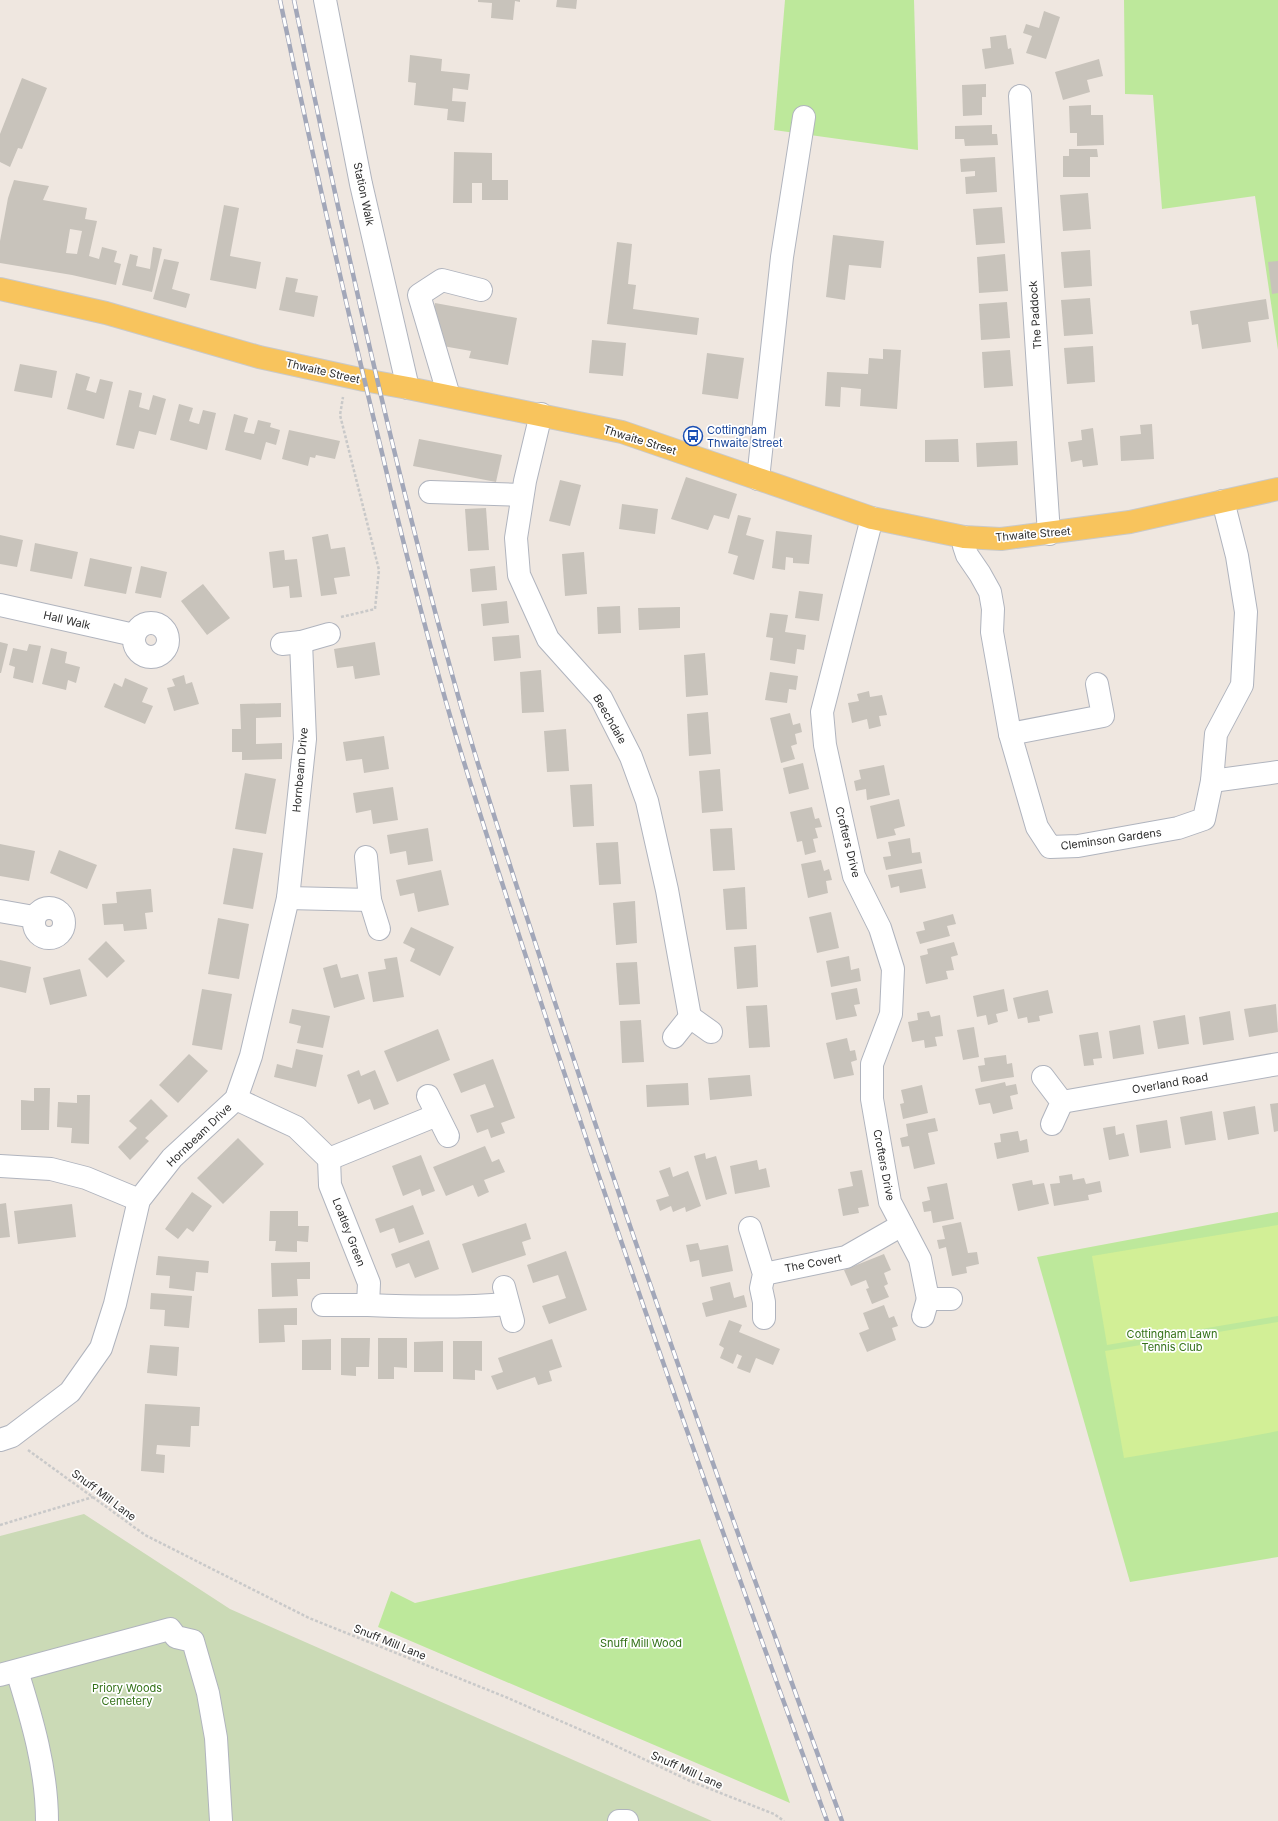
<svg xmlns="http://www.w3.org/2000/svg" width="1278" height="1821" viewBox="0 0 1278 1821" font-family="Inter,sans-serif">
<style>
.green{fill:#bde89b}
.cemetery{fill:#cbdab6}
.pitch{fill:#d2ef96}
.building{fill:#c8c3bb;fill-rule:evenodd}
.lines{fill:none;stroke-linecap:round;stroke-linejoin:round}
.minor-casing{stroke:#b0b4be;stroke-width:24}
.major-casing{stroke:#c9c9c9;stroke-width:24}
.path{stroke:#c9c9c9;stroke-width:2.5;stroke-dasharray:3 2;stroke-linecap:butt}
.minor{stroke:#fff;stroke-width:22}
.major{stroke:#f8c45d;stroke-width:22}
.rail-casing{stroke:#a2a7b9;stroke-width:4.5}
.rail{stroke:#fff;stroke-width:3;stroke-dasharray:9;stroke-linecap:butt}
.labels{text-anchor:middle;dominant-baseline:central;stroke-width:3.5;stroke-linejoin:round;paint-order:stroke}
.street-label{font-size:11px;fill:#2e2e2e;stroke:#fff}
.transit-label{font-size:11px;fill:#164399;stroke:#fff;text-anchor:start}
.park-label{font-size:11px;fill:#337118;stroke:#fff}
</style>
<rect width="100%" height="100%" fill="#efe7e0"/>
<!-- green -->
<g class="green">
<polygon points="785,0 914,0 918,150 774,130"/>
<polygon points="1124,0 1278,0 1278,350 1255,196 1162,209 1153,95 1125,94"/>
<polygon points="1278,1212 1278,1557 1130,1582 1037,1257"/>
<polygon points="700,1539 790,1803 378,1627 391,1591 415,1603"/>
</g>
<!-- cemetery -->
<polygon class="cemetery" points="84,1514 230,1609 712,1821 0,1821 0,1536"/>
<!-- pitch -->
<g class="pitch">
<polygon points="1278,1225 1278,1316 1107,1345 1092,1256"/>
<polygon points="1278,1322 1278,1431 1225,1441 1124,1458 1105,1351"/>
</g>
<!-- building -->
<g class="building">
<polygon points="478,0 520,0 520,2 515,1 513,20 491,18 492,3 478,2"/>
<polygon points="557,0 577,0 576,9 556,7"/>
<polygon points="1044,11 1060,17 1046,59 1026,53 1032,36 1023,33 1026,24 1039,28"/>
<polygon points="1006,35 1008,49 1011,48 1014,64 985,69 982,49 991,48 990,37"/>
<polygon points="410,55 442,59 441,71 470,74 468,90 453,88 452,101 466,102 464,122 447,120 448,109 414,105 416,83 408,82"/>
<polygon points="1099,59 1103,76 1087,80 1090,92 1063,100 1055,72"/>
<polygon points="22,78 47,88 22,149 18,148 10,167 0,162 0,134"/>
<polygon points="986,84 986,97 982,97 982,115 963,116 962,85"/>
<polygon points="1091,105 1091,115 1103,115 1104,145 1077,146 1077,133 1070,133 1069,106"/>
<polygon points="992,125 992,134 997,134 998,145 965,146 964,139 955,139 955,126"/>
<polygon points="1069,149 1097,149 1098,157 1090,157 1090,177 1063,177 1063,156 1069,156"/>
<polygon points="454,152 492,153 492,180 508,180 508,200 482,200 482,183 472,183 472,203 453,203"/>
<polygon points="995,157 997,192 966,194 965,177 975,176 975,171 961,172 960,159"/>
<path d="M14 180 49 186 43 200 87 208 85 219 97 221 89 256 99 259 102 247 117 251 114 262 121 264 116 285 72 275 0 263V241L8 198ZM70 229 82 231 77 254 66 253Z"/>
<polygon points="1088,193 1091,229 1063,231 1060,195"/>
<polygon points="224,205 239,208 230,256 261,262 256,289 210,280"/>
<polygon points="1002,207 1005,243 976,245 973,209"/>
<polygon points="833,235 884,241 881,268 849,265 845,300 826,297"/>
<polygon points="617,242 632,244 628,284 636,285 633,309 699,318 697,335 607,324"/>
<polygon points="153,247 162,249 152,292 122,285 130,254 138,256 136,266 150,269"/>
<polygon points="1090,250 1092,286 1064,288 1061,252"/>
<polygon points="1005,254 1008,291 979,293 977,257"/>
<polygon points="164,259 179,262 172,289 190,294 186,308 153,299"/>
<polygon points="1278,261 1278,293 1272,294 1268,262"/>
<polygon points="286,277 298,279 295,292 318,296 314,317 279,310"/>
<polygon points="1090,298 1093,334 1064,336 1061,300"/>
<polygon points="1266,299 1269,319 1248,322 1251,342 1202,349 1198,324 1192,325 1190,311"/>
<polygon points="1007,302 1010,338 981,340 979,304"/>
<polygon points="435,303 517,318 508,365 469,358 471,351 437,345 431,329"/>
<polygon points="592,340 626,343 623,376 589,373"/>
<polygon points="1093,346 1095,382 1067,384 1064,348"/>
<polygon points="883,349 901,350 897,409 860,406 861,389 841,387 840,407 825,406 827,372 868,374 869,358 883,359"/>
<polygon points="1010,350 1013,386 984,388 982,352"/>
<polygon points="707,353 744,358 738,399 702,394"/>
<polygon points="20,364 57,371 52,398 14,391"/>
<polygon points="76,373 90,377 86,390 96,393 100,379 113,382 104,419 67,409"/>
<polygon points="129,390 142,393 139,407 149,410 153,395 166,399 156,435 139,431 134,449 116,445"/>
<polygon points="179,404 193,408 189,421 195,423 199,424 203,410 216,413 207,450 170,440"/>
<polygon points="234,414 248,418 244,432 254,434 258,420 271,423 270,427 280,430 276,445 266,442 261,460 225,450"/>
<polygon points="1152,424 1154,459 1121,461 1120,436 1141,434 1140,425"/>
<polygon points="1093,428 1098,465 1083,467 1082,460 1071,462 1068,442 1082,440 1081,430"/>
<polygon points="289,430 340,441 335,459 316,455 315,458 310,457 308,466 282,459"/>
<polygon points="419,439 502,455 496,482 413,466"/>
<polygon points="958,439 959,462 925,462 925,440"/>
<polygon points="1017,441 1018,465 977,467 976,443"/>
<polygon points="686,477 737,494 729,519 714,515 708,530 671,519"/>
<polygon points="560,480 581,485 570,526 549,521"/>
<polygon points="622,504 658,509 655,534 619,529"/>
<polygon points="486,508 489,550 468,551 465,509"/>
<polygon points="738,515 751,518 746,535 764,540 754,580 733,574 738,556 728,553"/>
<polygon points="776,531 812,535 809,564 793,563 793,558 786,557 785,570 772,568"/>
<polygon points="328,534 331,549 345,547 350,576 334,578 337,594 321,596 312,537"/>
<polygon points="0,535 23,540 17,567 0,564"/>
<polygon points="35,543 78,552 72,579 30,571"/>
<polygon points="284,550 285,560 297,559 302,597 290,598 289,586 273,588 269,552"/>
<polygon points="584,552 587,594 565,596 562,554"/>
<polygon points="90,558 132,567 126,594 84,586"/>
<polygon points="141,566 167,572 161,598 135,593"/>
<polygon points="495,566 497,590 472,592 470,569"/>
<polygon points="203,584 230,618 207,635 181,601"/>
<polygon points="799,591 823,594 819,621 795,618"/>
<polygon points="507,601 509,623 483,626 481,604"/>
<polygon points="620,606 621,633 598,634 597,607"/>
<polygon points="680,607 680,628 639,630 638,608"/>
<polygon points="770,613 788,615 785,632 806,635 804,650 797,649 795,664 770,660 773,638 766,637"/>
<polygon points="519,635 521,658 494,661 492,637"/>
<polygon points="0,642 8,644 1,673 0,673"/>
<polygon points="375,642 380,675 355,679 353,666 337,668 334,649"/>
<polygon points="29,644 41,646 33,683 13,678 15,667 9,665 13,648 27,651"/>
<polygon points="51,648 67,652 65,663 80,667 76,683 68,680 66,690 42,684"/>
<polygon points="705,653 708,695 686,697 684,655"/>
<polygon points="541,670 544,712 522,713 520,672"/>
<polygon points="770,672 798,676 796,690 789,689 787,703 765,700"/>
<polygon points="184,675 186,684 192,682 199,704 174,711 167,688 175,686 172,679"/>
<polygon points="125,678 148,688 142,702 153,706 145,724 104,707 114,683 122,687"/>
<polygon points="869,691 870,697 882,695 887,715 879,716 881,726 869,729 867,719 852,723 848,703 859,701 857,694"/>
<polygon points="281,703 281,717 256,718 256,744 282,743 282,759 242,760 242,752 232,752 232,729 241,729 240,704"/>
<polygon points="708,712 711,754 689,756 687,714"/>
<polygon points="790,713 793,725 800,723 802,732 795,734 797,744 791,746 795,759 781,763 770,718"/>
<polygon points="566,729 569,771 547,772 544,731"/>
<polygon points="384,736 389,769 364,773 362,759 346,761 343,742"/>
<polygon points="803,763 809,789 789,794 783,768"/>
<polygon points="884,765 890,795 867,800 866,789 856,791 854,781 861,779 859,770"/>
<polygon points="720,769 723,811 702,813 699,771"/>
<polygon points="245,773 276,779 266,834 235,829"/>
<polygon points="592,784 594,826 573,827 570,785"/>
<polygon points="393,787 398,820 373,824 371,810 356,813 353,793"/>
<polygon points="899,799 905,826 894,829 896,835 877,839 870,806"/>
<polygon points="812,807 815,819 819,818 822,827 815,828 818,838 813,839 816,852 805,855 802,841 797,842 790,812"/>
<polygon points="428,828 433,861 408,865 406,851 390,854 387,835"/>
<polygon points="732,828 735,870 713,871 710,829"/>
<polygon points="910,838 912,853 920,852 922,863 886,870 883,857 891,856 888,842"/>
<polygon points="618,842 621,884 599,885 596,843"/>
<polygon points="0,844 35,851 29,881 0,876"/>
<polygon points="233,848 263,853 253,909 223,904"/>
<polygon points="59,850 97,865 87,889 50,873"/>
<polygon points="821,860 824,871 829,869 832,880 826,881 828,893 808,898 801,864"/>
<polygon points="922,869 926,888 900,893 899,886 891,888 888,875"/>
<polygon points="441,870 449,905 418,912 414,893 400,896 396,880"/>
<polygon points="745,887 747,929 726,930 723,889"/>
<polygon points="151,889 153,912 145,913 147,929 124,931 123,924 104,925 102,904 117,903 116,892"/>
<polygon points="635,901 637,943 616,945 613,903"/>
<polygon points="831,912 839,948 817,953 809,917"/>
<polygon points="953,914 956,924 947,926 950,936 920,944 916,932 925,930 923,922"/>
<polygon points="218,918 249,924 239,979 208,974"/>
<polygon points="411,927 454,947 440,976 410,961 415,949 403,943"/>
<polygon points="106,941 125,961 107,978 88,959"/>
<polygon points="954,942 958,955 951,957 954,970 946,971 948,979 926,984 920,956 928,954 927,949"/>
<polygon points="756,945 758,987 737,989 734,947"/>
<polygon points="849,956 851,970 859,968 861,981 831,987 826,961"/>
<polygon points="397,957 404,997 373,1002 368,972 386,969 384,959"/>
<polygon points="0,960 31,967 26,993 0,987"/>
<polygon points="637,962 640,1004 619,1005 616,963"/>
<polygon points="337,964 341,978 358,974 365,999 334,1008 323,968"/>
<polygon points="80,969 87,996 50,1005 43,978"/>
<polygon points="857,988 860,1004 854,1005 857,1016 836,1020 831,993"/>
<polygon points="202,989 232,994 222,1050 192,1045"/>
<polygon points="1004,989 1008,1011 996,1014 998,1022 988,1025 986,1015 977,1017 973,996"/>
<polygon points="1048,990 1053,1013 1039,1016 1040,1021 1028,1023 1027,1017 1018,1019 1013,998"/>
<polygon points="1276,1004 1278,1032 1249,1037 1244,1009"/>
<polygon points="767,1005 770,1047 749,1048 746,1006"/>
<polygon points="292,1009 330,1016 323,1048 297,1043 301,1026 289,1023"/>
<polygon points="929,1011 931,1017 940,1015 943,1036 935,1037 937,1046 925,1048 924,1040 912,1042 908,1022 918,1020 917,1013"/>
<polygon points="1230,1011 1234,1040 1203,1045 1199,1017"/>
<polygon points="1185,1015 1189,1044 1158,1049 1153,1021"/>
<polygon points="641,1020 644,1062 622,1063 620,1021"/>
<polygon points="1140,1025 1144,1054 1113,1059 1109,1031"/>
<polygon points="974,1027 979,1057 963,1060 957,1030"/>
<polygon points="438,1029 450,1060 397,1082 384,1051"/>
<polygon points="1098,1032 1102,1058 1093,1059 1094,1065 1084,1066 1079,1035"/>
<polygon points="847,1038 850,1051 855,1050 857,1060 851,1062 854,1075 834,1079 826,1043"/>
<polygon points="296,1049 323,1055 316,1087 274,1077 277,1064 292,1068"/>
<polygon points="189,1054 208,1071 178,1103 159,1085"/>
<polygon points="1006,1055 1007,1064 1012,1063 1014,1077 981,1082 978,1066 985,1065 984,1058"/>
<polygon points="493,1059 515,1118 501,1123 505,1133 491,1138 488,1129 477,1133 470,1115 494,1107 485,1084 461,1093 453,1074"/>
<polygon points="359,1070 361,1076 375,1070 389,1104 374,1110 370,1099 358,1104 347,1075"/>
<polygon points="750,1075 752,1096 710,1100 708,1078"/>
<polygon points="1005,1082 1006,1086 1016,1084 1018,1094 1010,1096 1013,1109 993,1114 990,1103 979,1105 975,1089"/>
<polygon points="688,1083 689,1105 647,1107 646,1085"/>
<polygon points="922,1085 928,1113 903,1119 900,1104 904,1103 901,1090"/>
<polygon points="34,1088 50,1088 49,1130 21,1130 21,1100 34,1101"/>
<polygon points="77,1095 90,1095 89,1144 71,1143 72,1128 57,1127 58,1102 77,1103"/>
<polygon points="151,1099 168,1116 145,1138 149,1141 130,1160 118,1147 137,1128 129,1121"/>
<polygon points="1278,1103 1278,1131 1274,1132 1270,1104"/>
<polygon points="1255,1106 1259,1134 1228,1140 1223,1112"/>
<polygon points="1212,1111 1216,1140 1185,1145 1180,1117"/>
<polygon points="935,1118 938,1131 928,1133 935,1164 914,1169 909,1146 902,1147 900,1138 908,1136 906,1124"/>
<polygon points="1167,1120 1171,1148 1140,1153 1136,1125"/>
<polygon points="1115,1126 1116,1135 1124,1133 1129,1156 1109,1160 1103,1128"/>
<polygon points="1018,1131 1020,1141 1027,1139 1029,1152 997,1159 994,1143 1001,1142 1000,1134"/>
<polygon points="238,1138 264,1164 223,1204 197,1178"/>
<polygon points="485,1146 492,1162 499,1159 505,1172 484,1180 489,1192 478,1197 473,1185 446,1196 433,1167"/>
<polygon points="705,1153 706,1159 716,1156 727,1194 706,1200 694,1156"/>
<polygon points="421,1155 435,1191 422,1196 420,1189 403,1196 392,1166"/>
<polygon points="757,1160 759,1170 766,1168 770,1187 735,1194 730,1166"/>
<polygon points="670,1167 673,1177 688,1171 701,1206 686,1212 685,1207 673,1212 671,1206 660,1211 656,1200 669,1196 659,1171"/>
<polygon points="862,1170 869,1206 858,1208 859,1213 843,1216 838,1189 853,1186 850,1172"/>
<polygon points="1072,1174 1073,1180 1084,1178 1086,1184 1100,1181 1102,1192 1088,1195 1089,1200 1054,1206 1050,1184 1060,1183 1059,1176"/>
<polygon points="1032,1180 1033,1185 1044,1183 1049,1204 1018,1211 1012,1184"/>
<polygon points="947,1183 954,1219 933,1223 931,1211 924,1212 922,1202 930,1200 927,1187"/>
<polygon points="192,1192 212,1206 193,1232 187,1228 178,1239 165,1229"/>
<polygon points="6,1203 10,1237 0,1238 0,1204"/>
<polygon points="72,1204 76,1237 18,1244 14,1211"/>
<polygon points="413,1205 424,1234 399,1243 394,1228 380,1233 375,1219"/>
<polygon points="270,1211 298,1211 298,1226 309,1226 308,1242 297,1241 297,1252 275,1251 276,1241 269,1241"/>
<polygon points="961,1222 968,1253 977,1252 979,1264 966,1267 967,1273 952,1276 946,1247 939,1249 937,1240 945,1239 942,1226"/>
<polygon points="526,1223 531,1239 522,1242 526,1255 472,1273 462,1244"/>
<polygon points="429,1240 439,1269 415,1278 409,1263 396,1268 391,1254"/>
<polygon points="698,1243 700,1250 728,1245 733,1271 702,1277 699,1260 690,1262 686,1245"/>
<polygon points="566,1251 587,1310 549,1324 542,1306 566,1298 558,1275 533,1283 527,1265"/>
<polygon points="884,1254 891,1270 884,1273 888,1284 884,1286 889,1297 872,1304 866,1289 869,1288 866,1280 851,1286 844,1270"/>
<polygon points="158,1256 209,1261 208,1273 196,1272 194,1291 169,1288 170,1276 156,1275"/>
<polygon points="310,1262 310,1279 297,1279 298,1296 272,1297 271,1263"/>
<polygon points="730,1282 734,1298 744,1295 747,1307 706,1317 702,1303 713,1300 710,1287"/>
<polygon points="151,1293 192,1296 189,1328 164,1326 165,1310 150,1309"/>
<polygon points="884,1305 889,1318 894,1316 898,1326 892,1328 896,1340 867,1352 859,1333 869,1329 863,1313"/>
<polygon points="297,1308 297,1325 284,1325 285,1342 259,1343 258,1309"/>
<polygon points="729,1320 742,1325 739,1332 780,1349 773,1365 756,1358 750,1373 737,1368 742,1356 737,1354 733,1364 720,1358 724,1348 719,1345"/>
<polygon points="341,1338 370,1338 369,1367 356,1367 356,1376 341,1375"/>
<polygon points="378,1338 407,1338 407,1368 394,1367 394,1379 378,1379"/>
<polygon points="331,1339 331,1370 302,1370 302,1340"/>
<polygon points="552,1339 562,1367 549,1371 552,1381 538,1385 535,1377 497,1390 491,1376 503,1372 498,1358"/>
<polygon points="443,1341 443,1372 414,1372 414,1342"/>
<polygon points="453,1341 482,1341 482,1371 475,1370 475,1380 453,1379"/>
<polygon points="150,1345 179,1347 177,1376 147,1373"/>
<polygon points="145,1404 200,1407 199,1426 191,1426 190,1447 157,1445 156,1454 165,1455 164,1473 141,1471"/>
</g>
<g class="lines">
<defs>
<g id="minor">
<polyline points="325,0 361,184 408,388"/>
<polyline points="1020,96 1049,534"/>
<polyline points="449,396 419,295 442,280 481,290"/>
<polyline points="541,414 525,481 516,538 519,575 548,639 601,698 631,757 647,801 667,890 690,1017"/>
<polyline points="758,479 782,257 804,117"/>
<polyline points="430,492 522,495"/>
<polyline points="872,518 822,712 825,745 854,876 880,928 893,969 891,1014 872,1064 872,1099 890,1202 920,1259 928,1299"/>
<polyline points="964,537 964,546 967,555 980,574 990,592 993,609 992,632 1010,734 1037,827 1050,847 1078,846 1178,828 1204,819 1212,781 1216,734 1242,685 1246,612 1237,556 1223,501"/>
<polyline points="0,605 134,635"/>
<circle cx="151" cy="640" r="17"/>
<polyline points="282,644 301,642 329,634"/>
<polyline points="1010,734 1103,716 1097,684"/>
<polyline points="1212,781 1278,772"/>
<polyline points="366,857 370,900 379,929"/>
<polyline points="288,898 370,900"/>
<circle cx="49" cy="923" r="15"/>
<polyline points="0,911 34,917"/>
<polyline points="674,1037 690,1017 711,1032"/>
<polyline points="1043,1077 1062,1102 1052,1124"/>
<polyline points="428,1096 448,1136"/>
<path d="M236 1099 296 1127 329 1159 330 1185 369 1283 368 1305C415 1307 461 1308 508 1304"/>
<polyline points="1062,1102 1278,1064"/>
<polyline points="329,1159 437,1115"/>
<polyline points="0,1166 51,1169 86,1178 139,1200"/>
<polyline points="750,1228 764,1274 761,1288 764,1302 764,1318"/>
<polyline points="764,1274 846,1257 902,1225"/>
<polyline points="504,1287 513,1321"/>
<polyline points="323,1305 368,1305"/>
<polyline points="923,1316 928,1299 951,1299"/>
<polyline points="0,1440 12,1436 70,1392 101,1348 115,1304 139,1200 172,1158 236,1099 251,1056 288,898 305,739 301,642"/>
<path d="M17 1671C32 1719 47 1770 47 1821"/>
<polyline points="0,1675 170,1629 176,1637 193,1641 208,1693 216,1738 221,1821"/>
<polyline points="619,1821 627,1821"/>
</g>
<polyline id="major" points="0,289 106,313 259,357 364,380 408,388 622,432 872,518 964,537 1001,539 1130,522 1278,489"/>
</defs>
<!-- minor casing -->
<use href="#minor" class="minor-casing"/>
<!-- major casing -->
<use href="#major" class="major-casing"/>
<!-- path -->
<g class="path">
<polyline points="341,617 375,609 379,570 340,415 343,397"/>
<polyline points="28,1450 145,1535 309,1618 508,1698 597,1737 690,1781 774,1814 784,1821"/>
<polyline points="0,1525 93,1497"/>
</g>
<!-- minor -->
<use href="#minor" class="minor"/>
<!-- major -->
<use href="#major" class="major"/>
<defs>
<g id="rail">
<path d="M280 0C312 153 346 306 383 457 404 547 427 637 453 726 485 833 520 939 555 1045 641 1305 733 1563 827 1821"/>
<path d="M294 0C344 240 397 481 464 717 496 827 533 936 569 1045 655 1305 748 1563 842 1821"/>
</g>
</defs>
<!-- rail casing -->
<use href="#rail" class="rail-casing"/>
<!-- rail -->
<use href="#rail" class="rail"/>
</g>
<!-- icons -->
<defs>
<symbol id="bus-ring" viewBox="-11 -11 22 22"><circle r="9.5" fill="#fff" stroke="#1a4fb4" stroke-width="1.5"/><path d="M-5-6H5V4H4V6H2V4H-2V6H-4V4H-5ZM-3.5-4V0h7V-4ZM-3.5 1.2v1.5H-2V1.2ZM2 1.2v1.5H3.5V1.2Z" fill="#1a4fb4"/></symbol>
</defs>
<g fill-rule="evenodd">
<use href="#bus-ring" x="682" y="425" width="22" height="22"/>
</g>
<g class="labels">
<!-- street labels -->
<g class="street-label">
<text transform="translate(364 194) rotate(78)">Station Walk</text>
<text transform="translate(1035 315) rotate(-94)">The Paddock</text>
<text transform="translate(323 371) rotate(13)">Thwaite Street</text>
<text transform="translate(640 440) rotate(17)">Thwaite Street</text>
<text transform="translate(1033 534) rotate(-5)">Thwaite Street</text>
<text transform="translate(67 620) rotate(13)">Hall Walk</text>
<text transform="translate(610 719) rotate(60)">Beechdale</text>
<text transform="translate(300 770) rotate(-85)">Hornbeam Drive</text>
<text transform="translate(1111 839) rotate(-8)">Cleminson Gardens</text>
<text transform="translate(848 842) rotate(76)">Crofters Drive</text>
<text transform="translate(1170 1083) rotate(-10)">Overland Road</text>
<text transform="translate(199 1135) rotate(-44)">Hornbeam Drive</text>
<text transform="translate(884 1165) rotate(79)">Crofters Drive</text>
<text transform="translate(349 1232) rotate(69)">Loatley Green</text>
<text transform="translate(813 1263) rotate(-11)">The Covert</text>
<text transform="translate(104 1495) rotate(37)">Snuff Mill Lane</text>
<text transform="translate(390 1642) rotate(22)">Snuff Mill Lane</text>
<text transform="translate(687 1770) rotate(24)">Snuff Mill Lane</text>
</g>
<!-- transit labels -->
<g class="transit-label">
<text x="707" y="430">Cottingham<tspan x="707" dy="13">Thwaite Street</tspan></text>
</g>
<!-- park labels -->
<g class="park-label">
<text x="1172" y="1334">Cottingham Lawn<tspan x="1172" dy="13">Tennis Club</tspan></text>
<text x="641" y="1643">Snuff Mill Wood</text>
<text x="127" y="1688">Priory Woods<tspan x="127" dy="13">Cemetery</tspan></text>
</g>
</g>
</svg>
